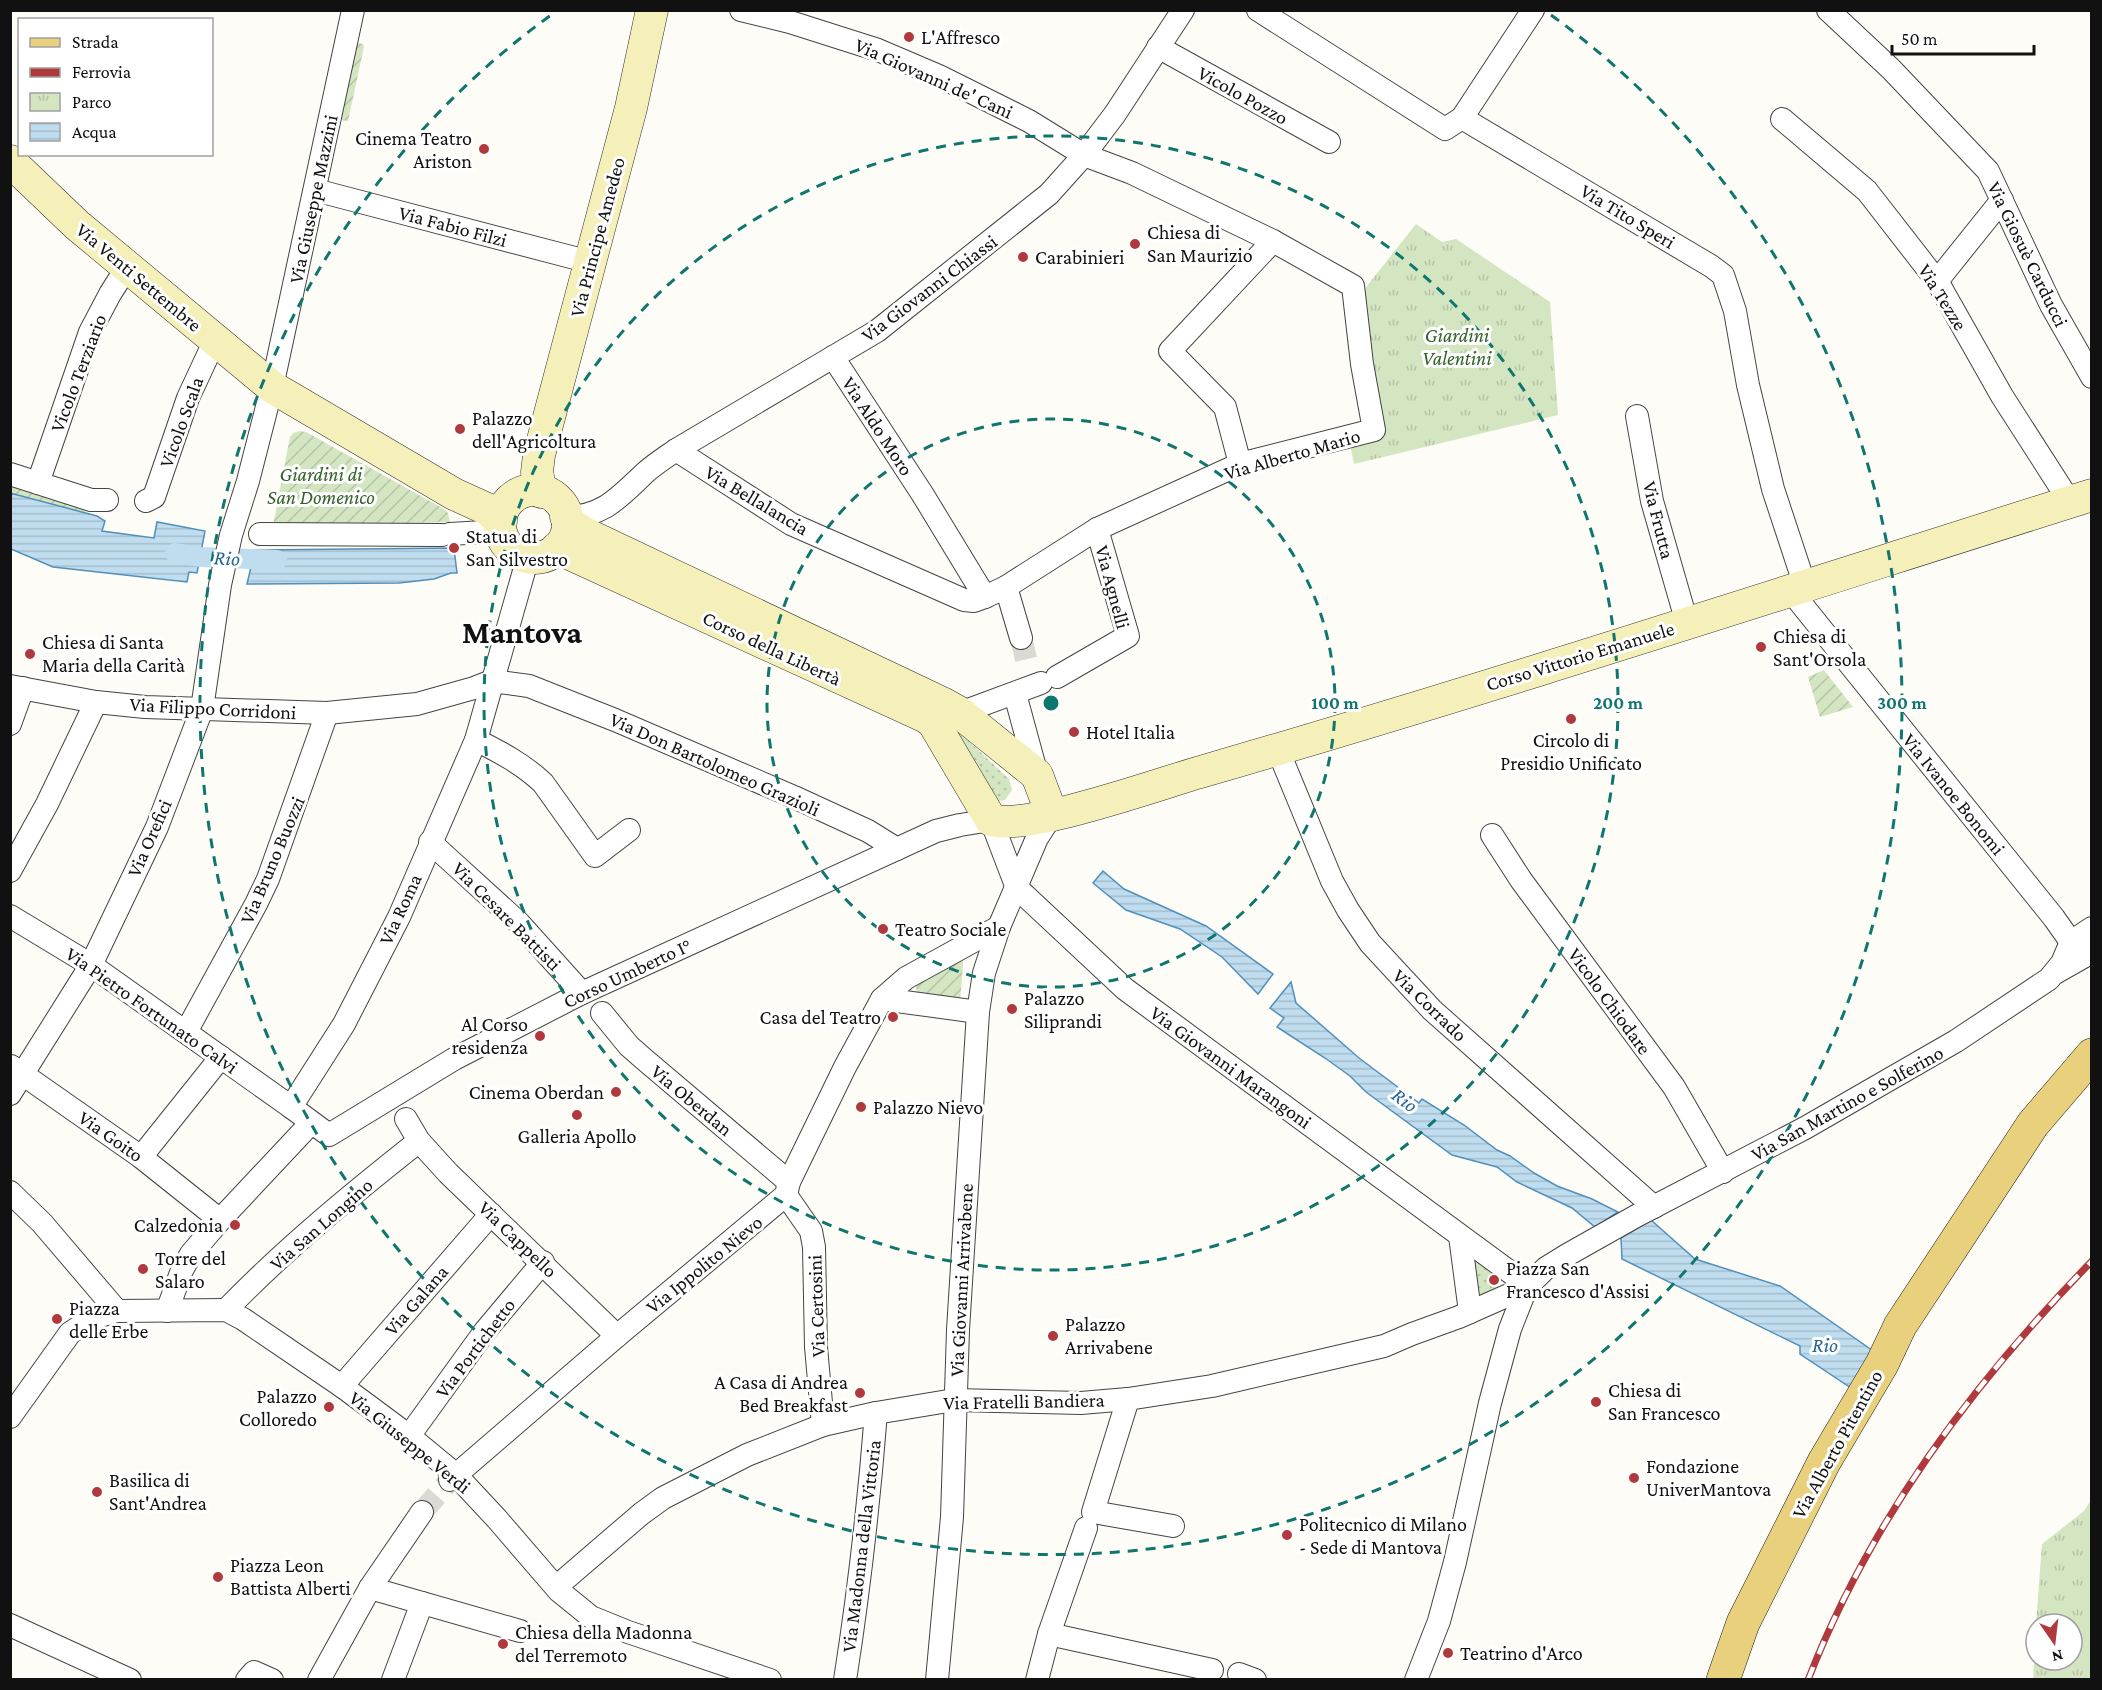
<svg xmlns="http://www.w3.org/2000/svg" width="2102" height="1690" viewBox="0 0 2102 1690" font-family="'Crimson Pro',serif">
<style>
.grass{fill:url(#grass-dots)}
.park{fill:url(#park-tufts)}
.garden{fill:url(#garden-furrows)}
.water{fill:url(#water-rules);stroke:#5090bd;stroke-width:1.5}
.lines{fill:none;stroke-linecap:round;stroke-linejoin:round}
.canal{stroke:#c0ddef;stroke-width:20}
.street-tunnel{stroke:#dad9d4;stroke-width:22;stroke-dasharray:22 11;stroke-linecap:butt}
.street-casing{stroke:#444;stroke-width:24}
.secondary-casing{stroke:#333;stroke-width:33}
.primary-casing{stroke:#222;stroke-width:34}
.street{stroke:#fff;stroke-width:22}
.secondary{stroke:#f5f0b9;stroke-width:32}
.primary{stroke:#e8d07c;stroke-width:33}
.rail-casing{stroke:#b0393d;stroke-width:7}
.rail{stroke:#fff;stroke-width:4.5;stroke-dasharray:14;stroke-linecap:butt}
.ring{fill:none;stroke:#0f766e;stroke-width:3;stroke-dasharray:10 8}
.poi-dot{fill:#b0393d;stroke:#fff;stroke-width:2}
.labels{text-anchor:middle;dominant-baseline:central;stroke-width:6;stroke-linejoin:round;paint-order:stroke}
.poi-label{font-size:20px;fill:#111;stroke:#fff;text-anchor:start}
.street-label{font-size:20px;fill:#111;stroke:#fff}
.park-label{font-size:20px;font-style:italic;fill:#336128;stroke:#fff}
.water-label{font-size:21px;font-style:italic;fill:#286394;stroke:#fff}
.town-label{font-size:32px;font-weight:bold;fill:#111;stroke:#fff}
.centre{fill:#0f766e;stroke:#fff;stroke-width:3}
.ring-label{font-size:18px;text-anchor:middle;font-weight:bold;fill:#0f766e;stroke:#fff;stroke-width:6;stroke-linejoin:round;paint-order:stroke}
</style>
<defs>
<pattern id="grass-dots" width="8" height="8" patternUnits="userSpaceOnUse" patternTransform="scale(1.5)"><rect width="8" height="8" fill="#d4e5c2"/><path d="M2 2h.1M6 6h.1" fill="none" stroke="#b5c3a6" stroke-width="1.8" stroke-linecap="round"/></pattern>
<pattern id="park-tufts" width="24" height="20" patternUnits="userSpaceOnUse" patternTransform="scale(1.5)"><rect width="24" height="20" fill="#d4e5c2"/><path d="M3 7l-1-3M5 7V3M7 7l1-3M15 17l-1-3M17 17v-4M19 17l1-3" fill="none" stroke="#b5c3a6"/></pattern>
<pattern id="garden-furrows" width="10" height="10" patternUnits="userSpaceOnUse" patternTransform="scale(1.5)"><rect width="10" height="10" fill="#d4e5c2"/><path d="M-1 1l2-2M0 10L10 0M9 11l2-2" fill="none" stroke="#b5c3a6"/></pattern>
<pattern id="water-rules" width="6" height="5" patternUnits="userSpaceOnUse" patternTransform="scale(1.5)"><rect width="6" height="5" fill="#c0ddef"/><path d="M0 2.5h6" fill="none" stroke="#a4bdcc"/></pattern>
</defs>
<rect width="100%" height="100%" fill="#fefcf6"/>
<!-- grass -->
<g class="grass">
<polygon points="960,733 1009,779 1012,790 1005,800 994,802 958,734"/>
<path d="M1472 1255C1482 1264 1501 1273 1498 1288L1475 1298Z"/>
</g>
<!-- park -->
<g class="park">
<polygon points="1416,224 1442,242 1456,239 1550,302 1558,415 1354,464 1350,444 1382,436 1363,291"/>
<polygon points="2091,1500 2091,1679 2033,1679 2036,1629 2036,1660 2072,1660 2072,1624 2036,1624 2042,1544 2084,1511"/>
</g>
<!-- garden -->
<g class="garden">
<polygon points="359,43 363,44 364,47 348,121 340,120 356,45"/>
<polygon points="300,431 306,432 444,509 448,513 450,522 273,526 290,437 293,433"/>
<polygon points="10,480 88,503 85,513 11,493"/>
<polygon points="1824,670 1853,707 1820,717 1808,677"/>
<polygon points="964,952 960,1002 917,999 916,984"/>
</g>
<!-- water -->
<g class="water">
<polygon points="10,493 97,516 105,521 102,531 154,538 157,522 205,531 197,573 189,572 187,582 53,567 11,549"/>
<polygon points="454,548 457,573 451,573 434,579 399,583 247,584 255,550"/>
<polygon points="1103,871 1124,889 1206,926 1273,974 1258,994 1222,957 1180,929 1126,910 1093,883"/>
<polygon points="1291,982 1296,1003 1359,1058 1419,1103 1422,1099 1464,1125 1497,1150 1510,1156 1534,1173 1557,1186 1592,1199 1618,1212 1595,1227 1572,1208 1517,1182 1497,1167 1452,1155 1366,1092 1350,1076 1325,1058 1277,1027 1284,1018 1270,1008"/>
<polygon points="1651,1220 1695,1259 1780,1286 1876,1353 1857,1392 1800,1354 1800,1346 1622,1259 1621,1238"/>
</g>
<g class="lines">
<!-- canal -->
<polyline class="canal" points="175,553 200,557 277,560"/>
<!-- street-tunnel -->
<g class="street-tunnel">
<polyline points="1021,638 1028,667"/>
<polyline points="422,1512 450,1480"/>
</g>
<defs>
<g id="street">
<polyline points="741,10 790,22 878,50 939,76 1029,121 1084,155 1132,173 1273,241 1353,286 1362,364 1374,430 1240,464 1097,529 1006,587 985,597"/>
<polyline points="1258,10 1445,129 1462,118 1533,10"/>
<polyline points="1828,10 1891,69 1988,171 2051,305 2092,377"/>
<polyline points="1158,47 1329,142"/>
<polyline points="1462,118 1711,266 1723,275 1735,311 1748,385 1773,489 1805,586"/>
<polyline points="1782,119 1867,191 1937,281 2002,396 2070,502"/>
<polyline points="315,190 590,262"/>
<polyline points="1937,281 2002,200"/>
<polyline points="1637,416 1652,501 1687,623"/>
<polyline points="676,450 791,524 964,600 974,601 985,597 923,495 833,357"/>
<polyline points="1240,464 1225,407 1170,351 1273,241"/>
<polyline points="10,474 91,500 107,500"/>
<polyline points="38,483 90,332 110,294 127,267"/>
<polyline points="146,501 154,497 188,398 215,340"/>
<path d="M566 517C604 517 620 496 646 472 655 464 666 457 676 450L877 331 1049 194 1084 155 1115 114 1183 10"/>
<polyline points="260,534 442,535"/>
<polyline points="450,534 501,531"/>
<polyline points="528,557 476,740 399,917 344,1024 291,1107 329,1135 454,1059 582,993 936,831 960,825 991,820 1017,888 1125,989 1529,1286"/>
<polyline points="1006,587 1021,638"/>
<polyline points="1790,590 2054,918 2071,942"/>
<polyline points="1057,677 1128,636 1097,529"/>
<polyline points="10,686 96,702 145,707 327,713 417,704 474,688 492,681 529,686 615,720 794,797 868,831 897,849"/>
<polyline points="1015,694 1037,775"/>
<polyline points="960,713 1041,683"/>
<polyline points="10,724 23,688"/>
<path d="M476 740C500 752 523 764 543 783L595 856 629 830"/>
<polyline points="1278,750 1332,881 1348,910 1370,943 1432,1010 1654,1207"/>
<polyline points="1492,835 1521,880 1674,1087 1723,1172"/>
<polyline points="430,842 519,923 582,993"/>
<polyline points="10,871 47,804 96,702"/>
<polyline points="10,916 91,965 291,1107"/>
<polyline points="2071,942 2092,928"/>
<polyline points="2055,973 2092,952"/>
<polyline points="882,999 978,1012"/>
<polyline points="602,1013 629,1046 645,1060 789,1182"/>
<polyline points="186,1032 256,904 268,879 327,713"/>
<polyline points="11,1066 141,1157 220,1220"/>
<polyline points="10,1094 91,965 157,827 202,709 220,585 231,535 248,481 272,387 353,10"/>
<polyline points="406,1119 419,1141 448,1173 617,1336"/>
<polyline points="141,1157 221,1057"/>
<polyline points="10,1192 42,1223 117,1311"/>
<polyline points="786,1195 811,1231 814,1247 816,1347 823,1425"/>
<polyline points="1460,1236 1470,1312"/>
<path d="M226 1310C286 1248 352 1194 419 1141"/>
<polyline points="167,1311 182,1270 191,1254 220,1220 311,1123"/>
<polyline points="343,1387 348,1379 491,1214"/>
<polyline points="1128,1399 1093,1512 1173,1526"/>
<polyline points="10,1417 70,1333 93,1318 117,1311 226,1310 243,1319 343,1387 409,1436 455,1474 497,1519 559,1591 591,1617 628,1632 770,1680"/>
<polyline points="409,1436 485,1331 543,1262"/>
<polyline points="450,1480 617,1336 786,1195 789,1182 845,1067 882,999 906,978 999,927"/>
<polyline points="556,1587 641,1514 663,1498 747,1455 823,1425 876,1413 954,1400 1081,1403 1128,1399 1212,1386 1384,1346 1412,1334 1459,1317 1529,1286"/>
<polyline points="370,1588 520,1631"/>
<polyline points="10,1625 130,1680"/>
<polyline points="1049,1634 1212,1670"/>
<polyline points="1239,1674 1255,1680"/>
<polyline points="247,1680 254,1672 272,1680"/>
<polyline points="319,1680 370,1588 422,1512"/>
<polyline points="393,1680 422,1603"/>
<path d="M845 1680C859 1591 869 1502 876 1413"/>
<polyline points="937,1680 952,1517 958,1330 978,1012 984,973 999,927 1037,838 1052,815"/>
<polyline points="1037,1680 1049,1634 1086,1528"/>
<polyline points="1416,1680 1439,1621 1455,1562 1490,1403 1510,1329 1523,1296 1533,1281 1546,1268 1567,1255 1638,1215 1805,1128 1956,1041 2049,979 2062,963 2071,942"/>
</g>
<g id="secondary">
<polyline points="10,161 77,225 272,387 454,494 487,509 501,521"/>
<circle cx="534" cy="524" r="34"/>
<polyline points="541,492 537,472 539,455 631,108 652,10"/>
<polyline points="566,517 572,525 588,535 944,704 960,713 1037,775 1052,815"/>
<path d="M557 548 926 717 933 722 991 820C1026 831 1156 785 1197 773 1497 686 1794 589 2092 495"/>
</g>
<polyline id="primary" points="1723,1680 1743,1623 1824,1462 1882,1364 1900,1326 2033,1124 2092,1055"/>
</defs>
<!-- street casing -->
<use href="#street" class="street-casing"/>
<!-- secondary casing -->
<use href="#secondary" class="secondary-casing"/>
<!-- primary casing -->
<use href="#primary" class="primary-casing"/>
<!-- street -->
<use href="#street" class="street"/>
<!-- secondary -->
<use href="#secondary" class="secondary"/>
<!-- primary -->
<use href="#primary" class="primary"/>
<defs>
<path id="rail" d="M1808 1680C1871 1519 1972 1384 2092 1261"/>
</defs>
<!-- rail casing -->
<use href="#rail" class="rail-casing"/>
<!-- rail -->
<use href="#rail" class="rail"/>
</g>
<!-- distance rings -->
<g class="ring">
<circle cx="1051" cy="703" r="284"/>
<circle cx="1051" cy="703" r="567"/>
<path d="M1551 15A851 851 0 1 1 551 15"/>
</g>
<!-- markers -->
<g class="poi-dot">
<circle cx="909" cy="37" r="6"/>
<circle cx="484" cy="149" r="6"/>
<circle cx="1135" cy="244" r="6"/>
<circle cx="1023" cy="257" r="6"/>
<circle cx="460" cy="429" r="6"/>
<circle cx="454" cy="548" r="6"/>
<circle cx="1761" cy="647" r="6"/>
<circle cx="30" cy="654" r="6"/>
<circle cx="1571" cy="719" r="6"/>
<circle cx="1074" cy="732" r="6"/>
<circle cx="883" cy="929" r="6"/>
<circle cx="1012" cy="1009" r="6"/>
<circle cx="893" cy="1017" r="6"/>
<circle cx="540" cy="1036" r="6"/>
<circle cx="616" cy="1092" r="6"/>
<circle cx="861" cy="1107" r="6"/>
<circle cx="577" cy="1115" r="6"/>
<circle cx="235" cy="1225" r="6"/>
<circle cx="143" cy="1269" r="6"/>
<circle cx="1494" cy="1280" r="6"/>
<circle cx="57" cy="1319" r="6"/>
<circle cx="1053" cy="1336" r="6"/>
<circle cx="860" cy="1393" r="6"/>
<circle cx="1596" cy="1402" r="6"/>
<circle cx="329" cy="1407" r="6"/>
<circle cx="1634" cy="1478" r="6"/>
<circle cx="97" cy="1492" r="6"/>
<circle cx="1287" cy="1535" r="6"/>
<circle cx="218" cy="1577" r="6"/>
<circle cx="503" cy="1644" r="6"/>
<circle cx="1448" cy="1653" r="6"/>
</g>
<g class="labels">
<!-- poi labels -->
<g class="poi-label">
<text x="921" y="37">L'Affresco</text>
<text x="472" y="138" text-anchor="end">Cinema Teatro<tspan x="472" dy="23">Ariston</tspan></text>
<text x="1147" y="232">Chiesa di<tspan x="1147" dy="23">San Maurizio</tspan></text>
<text x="1035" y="257">Carabinieri</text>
<text x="472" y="418">Palazzo<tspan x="472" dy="23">dell'Agricoltura</tspan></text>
<text x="466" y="536">Statua di<tspan x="466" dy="23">San Silvestro</tspan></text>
<text x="1773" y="636">Chiesa di<tspan x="1773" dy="23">Sant'Orsola</tspan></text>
<text x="42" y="642">Chiesa di Santa<tspan x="42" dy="23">Maria della Carità</tspan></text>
<text x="1086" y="732">Hotel Italia</text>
<text x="1571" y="740" text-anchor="middle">Circolo di<tspan x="1571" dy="23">Presidio Unificato</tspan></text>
<text x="895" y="929">Teatro Sociale</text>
<text x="1024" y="998">Palazzo<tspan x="1024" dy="23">Siliprandi</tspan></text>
<text x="881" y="1017" text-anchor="end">Casa del Teatro</text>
<text x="528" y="1024" text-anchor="end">Al Corso<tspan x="528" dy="23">residenza</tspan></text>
<text x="604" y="1092" text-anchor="end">Cinema Oberdan</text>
<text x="873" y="1107">Palazzo Nievo</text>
<text x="577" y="1136" text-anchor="middle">Galleria Apollo</text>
<text x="223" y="1225" text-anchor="end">Calzedonia</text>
<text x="155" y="1258">Torre del<tspan x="155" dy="23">Salaro</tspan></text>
<text x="1506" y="1268">Piazza San<tspan x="1506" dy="23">Francesco d'Assisi</tspan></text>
<text x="69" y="1308">Piazza<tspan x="69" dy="23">delle Erbe</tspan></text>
<text x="1065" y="1324">Palazzo<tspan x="1065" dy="23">Arrivabene</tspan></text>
<text x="848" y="1382" text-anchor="end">A Casa di Andrea<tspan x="848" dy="23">Bed Breakfast</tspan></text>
<text x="1608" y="1390">Chiesa di<tspan x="1608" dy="23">San Francesco</tspan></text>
<text x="317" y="1396" text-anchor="end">Palazzo<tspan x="317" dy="23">Colloredo</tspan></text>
<text x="1646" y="1466">Fondazione<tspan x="1646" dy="23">UniverMantova</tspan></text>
<text x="109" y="1480">Basilica di<tspan x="109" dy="23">Sant'Andrea</tspan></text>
<text x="1299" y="1524">Politecnico di Milano<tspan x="1299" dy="23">- Sede di Mantova</tspan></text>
<text x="230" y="1565">Piazza Leon<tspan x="230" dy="23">Battista Alberti</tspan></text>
<text x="515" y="1632">Chiesa della Madonna<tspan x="515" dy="23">del Terremoto</tspan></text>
<text x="1460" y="1653">Teatrino d'Arco</text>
</g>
<!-- street labels -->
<g class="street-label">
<text transform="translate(934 78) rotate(24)">Via Giovanni de' Cani</text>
<text transform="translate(1243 95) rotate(29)">Vicolo Pozzo</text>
<text transform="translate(313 199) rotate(-78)">Via Giuseppe Mazzini</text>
<text transform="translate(1628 216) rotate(31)">Via Tito Speri</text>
<text transform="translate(453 226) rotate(15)">Via Fabio Filzi</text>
<text transform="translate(597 237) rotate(-75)">Via Principe Amedeo</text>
<text transform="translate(2028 254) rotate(64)">Via Giosuè Carducci</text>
<text transform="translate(139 277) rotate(40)">Via Venti Settembre</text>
<text transform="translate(929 288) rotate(-37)">Via Giovanni Chiassi</text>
<text transform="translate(1943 297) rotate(58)">Via Tezze</text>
<text transform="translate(78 373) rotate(-69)">Vicolo Terziario</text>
<text transform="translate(181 422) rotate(-70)">Vicolo Scala</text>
<text transform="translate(878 426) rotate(57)">Via Aldo Moro</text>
<text transform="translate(1292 454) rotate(-16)">Via Alberto Mario</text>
<text transform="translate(757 500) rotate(31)">Via Bellalancia</text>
<text transform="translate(1659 520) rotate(76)">Via Frutta</text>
<text transform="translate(1113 587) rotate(75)">Via Agnelli</text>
<text transform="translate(772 648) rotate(25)">Corso della Libertà</text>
<text transform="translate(1580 656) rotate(-17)">Corso Vittorio Emanuele</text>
<text transform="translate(213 708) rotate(3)">Via Filippo Corridoni</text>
<text transform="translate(715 764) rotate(24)">Via Don Bartolomeo Grazioli</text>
<text transform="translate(1954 794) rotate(51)">Via Ivanoe Bonomi</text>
<text transform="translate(149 838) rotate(-66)">Via Orefici</text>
<text transform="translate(272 860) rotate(-67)">Via Bruno Buozzi</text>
<text transform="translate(400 909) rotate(-65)">Via Roma</text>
<text transform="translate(507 916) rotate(45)">Via Cesare Battisti</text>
<text transform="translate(627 973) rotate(-25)">Corso Umberto I°</text>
<text transform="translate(1610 1001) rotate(54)">Vicolo Chiodare</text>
<text transform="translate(1430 1005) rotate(44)">Via Corrado</text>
<text transform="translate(152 1010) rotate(35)">Via Pietro Fortunato Calvi</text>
<text transform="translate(1231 1067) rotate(36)">Via Giovanni Marangoni</text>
<text transform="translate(692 1100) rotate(40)">Via Oberdan</text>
<text transform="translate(1847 1103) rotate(-29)">Via San Martino e Solferino</text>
<text transform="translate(111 1136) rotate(35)">Via Goito</text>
<text transform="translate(321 1224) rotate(-41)">Via San Longino</text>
<text transform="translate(518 1239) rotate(44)">Via Cappello</text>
<text transform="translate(704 1264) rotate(-39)">Via Ippolito Nievo</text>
<text transform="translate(961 1280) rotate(-87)">Via Giovanni Arrivabene</text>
<text transform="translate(416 1300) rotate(-49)">Via Galana</text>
<text transform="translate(816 1306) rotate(-92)">Via Certosini</text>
<text transform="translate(475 1348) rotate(-53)">Via Portichetto</text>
<text transform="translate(1024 1401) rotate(-1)">Via Fratelli Bandiera</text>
<text transform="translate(410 1442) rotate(39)">Via Giuseppe Verdi</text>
<text transform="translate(1837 1444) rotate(-61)">Via Alberto Pitentino</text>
<text transform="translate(861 1546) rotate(-83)">Via Madonna della Vittoria</text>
</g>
<!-- park labels -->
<g class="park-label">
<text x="1457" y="335">Giardini<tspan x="1457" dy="23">Valentini</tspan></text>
<text x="321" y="474">Giardini di<tspan x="321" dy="23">San Domenico</tspan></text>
</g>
<!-- water labels -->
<g class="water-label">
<text transform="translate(227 558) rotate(3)">Rio</text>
<text transform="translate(1405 1100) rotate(37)">Rio</text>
<text x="1825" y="1345">Rio</text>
</g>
<!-- town labels -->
<g class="town-label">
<text x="522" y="632">Mantova</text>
</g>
</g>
<circle cx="1051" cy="703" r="9" class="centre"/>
<g class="ring-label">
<text x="1335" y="709">100 m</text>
<text x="1618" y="709">200 m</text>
<text x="1902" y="709">300 m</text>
</g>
<!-- border -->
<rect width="2102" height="1690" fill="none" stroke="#111111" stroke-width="24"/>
<!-- legend -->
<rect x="18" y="18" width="195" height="138" fill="#ffffff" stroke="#a0a0a0" stroke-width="1.5"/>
<rect x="30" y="38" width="30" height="9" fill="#e8d07c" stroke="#a0a0a0" stroke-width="1.5"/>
<text x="72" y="48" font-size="18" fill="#111111">Strada</text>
<rect x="30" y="68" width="30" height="9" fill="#b0393d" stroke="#a0a0a0" stroke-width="1.5"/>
<text x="72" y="78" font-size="18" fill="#111111">Ferrovia</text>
<rect x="30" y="93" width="30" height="18" fill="url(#park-tufts)" stroke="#a0a0a0" stroke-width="1.5"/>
<text x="72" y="108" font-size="18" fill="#111111">Parco</text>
<rect x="30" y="123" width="30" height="18" fill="url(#water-rules)" stroke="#a0a0a0" stroke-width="1.5"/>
<text x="72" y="138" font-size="18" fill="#111111">Acqua</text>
<!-- north arrow -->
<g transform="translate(2054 1642) rotate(166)"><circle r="28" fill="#ffffff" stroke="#a0a0a0" stroke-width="1.5"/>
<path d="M0-4.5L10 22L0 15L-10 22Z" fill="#b0393d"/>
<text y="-9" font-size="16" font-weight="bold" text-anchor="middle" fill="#111111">N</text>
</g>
<!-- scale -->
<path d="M1892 45v9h142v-9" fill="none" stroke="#111111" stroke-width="3"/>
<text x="1901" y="45" font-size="18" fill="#111111" stroke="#ffffff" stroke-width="4.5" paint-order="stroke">50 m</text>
</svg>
